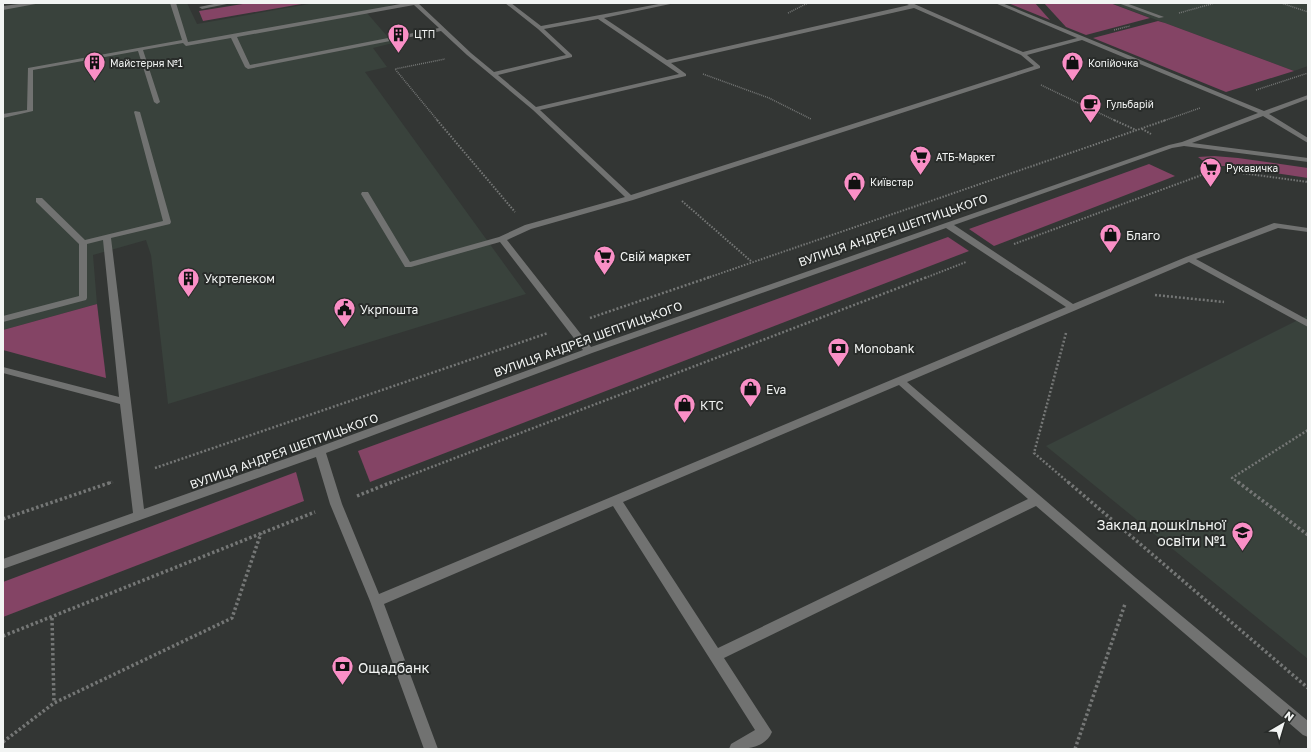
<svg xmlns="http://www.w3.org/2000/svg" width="1311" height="752" viewBox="0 0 1311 752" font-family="'Golos Text',sans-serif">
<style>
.built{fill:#39423c}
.green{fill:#844465}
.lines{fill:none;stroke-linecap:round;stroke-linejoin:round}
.path-far3{stroke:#757776;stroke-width:1.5;stroke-dasharray:1 1;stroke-linecap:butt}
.path-far2{stroke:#757776;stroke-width:2;stroke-dasharray:1.5 1.5;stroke-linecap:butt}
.path-far1{stroke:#757776;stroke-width:2.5;stroke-dasharray:2 2;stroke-linecap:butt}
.path{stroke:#757776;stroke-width:3.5;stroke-dasharray:2.5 2.5;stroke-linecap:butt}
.minor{fill:#717271;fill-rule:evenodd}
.labels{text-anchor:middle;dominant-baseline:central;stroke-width:4;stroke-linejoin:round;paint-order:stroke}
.far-poi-label{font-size:10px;fill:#f2f4f3;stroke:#292c2a;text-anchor:start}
.street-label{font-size:12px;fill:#f2f4f3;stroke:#292c2a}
.poi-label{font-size:12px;fill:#f2f4f3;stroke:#292c2a;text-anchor:start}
.near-poi-label{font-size:14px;fill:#f2f4f3;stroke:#292c2a;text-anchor:end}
</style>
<rect width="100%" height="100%" fill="#333634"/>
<!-- built -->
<g class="built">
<polygon points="24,3 187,3 197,24 315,3 398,3 367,13 393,43 373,48 387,67 365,72 526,294 168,404 151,255 146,240 93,255 97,304 3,330 3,6"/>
<polygon points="1111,3 1308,3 1308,66 1294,71"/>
<polygon points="1308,315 1308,659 1046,446"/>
</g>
<!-- green -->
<g class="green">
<polygon points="249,3 307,3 203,21 199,11"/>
<polygon points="1008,3 1035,3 1050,20"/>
<polygon points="1044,3 1110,3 1150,18 1086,35 1066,27"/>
<polygon points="1158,21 1165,23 1294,71 1226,92 1093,38"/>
<polygon points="1214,156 1238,158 1308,168 1308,178 1227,166 1210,166 1198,157"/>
<polygon points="1149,164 1175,176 994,246 969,229"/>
<polygon points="948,237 969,251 370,482 358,451"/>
<polygon points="97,304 106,378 3,350 3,330"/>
<polygon points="296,472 304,501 3,617 3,582"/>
</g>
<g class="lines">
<!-- path-far3 -->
<g class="path-far3">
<polyline points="1281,3 1308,12"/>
<polyline points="788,13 808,3"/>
<polyline points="1179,13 1215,3"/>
<polyline points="1114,30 1130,26"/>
<polyline points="703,74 769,98 811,119"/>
<polyline points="1041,85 1116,121"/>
<polyline points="1256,90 1308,73"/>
<polyline points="438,121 395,69 445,59"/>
<polyline points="1163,121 1200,108"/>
</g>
<!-- path-far2 -->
<g class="path-far2">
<polyline points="437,120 515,212"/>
<polyline points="1114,120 1136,130"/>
<polyline points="1142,129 1151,134"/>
<polyline points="1234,172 1308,182"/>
<polyline points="682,201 752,262"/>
<polyline points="1014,244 1218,169"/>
<polyline points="707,278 1166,120"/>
<polyline points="925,278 966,262"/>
</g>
<!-- path-far1 -->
<g class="path-far1">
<polyline points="1155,295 1224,302"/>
<polyline points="590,318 710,277"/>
<polyline points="1066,333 1034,453 1069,483"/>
<polyline points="155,468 548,333"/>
<polyline points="109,483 113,482"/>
<polyline points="390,483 927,277"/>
<polyline points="1239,483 1232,478 1308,430"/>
</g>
<!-- path -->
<g class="path">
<polyline points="1068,482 1308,688"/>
<polyline points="1238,482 1308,535"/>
<polyline points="357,496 392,482"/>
<polyline points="3,519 112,482"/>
<polyline points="52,618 54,703"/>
<polyline points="3,636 315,512"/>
<polyline points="3,742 54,703 232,618 261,533"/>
<polyline points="1075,749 1125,604"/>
</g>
<!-- minor -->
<g class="minor">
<polygon points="27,3 41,3 3,10 3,6"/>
<path d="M170 3H176L188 42 406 3H418L471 53 494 72 566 55 538 29 505 3H511L541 26 664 3H675L604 18 667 60 909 5 905 3H912L1023 52 1077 38 995 3H1002L1264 111 1308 95V99L1269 114 1308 138V143L1263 116 1192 143 1308 158V162L1184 146 1172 148 954 225 1073 304 1186 257 1274 223 1308 228V232L1278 228 1196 259 1308 320V327L1189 262 907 382 1136 578 1308 721V737L1303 735 1036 506 724 658 772 732C765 749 744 749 729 749L731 744 755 730 613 506 384 604 438 749H424L370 601 330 504 316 457 3 569V559L133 513 120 404 3 373V367L119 397 103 240 87 244V298L86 300 3 322V316L79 296V244L36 202V198H42L85 240 163 221 134 112 135 111 140 112 171 222 170 224 111 238 144 509 316 448 583 350 500 242 411 267H405L361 194 362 192H368L410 262 499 237 525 225 625 197 533 110 467 55 441 31 248 69 245 67 231 38 186 46 183 43 143 50 160 102 157 104 154 102 138 51 33 70V111L3 118V114L27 110 28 68 182 40ZM414 5 439 28 250 65 237 37ZM914 8 1021 55 1034 66 631 195 540 110 686 76V74L671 63ZM598 19 679 74 536 107 498 75 572 57V55L544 29ZM1082 40 1258 113 1182 142 1169 145 591 347 507 240 531 229 633 200 1040 68V66L1027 55ZM946 228 1066 307 379 594 342 504 326 453 592 353ZM899 385 1028 499 718 648 623 502Z"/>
<polygon points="219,3 232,3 202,9 199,7"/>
<polygon points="1118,3 1126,3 1164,17 1159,18"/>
</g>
</g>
<!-- icons -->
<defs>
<symbol id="building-pin" viewBox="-11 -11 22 30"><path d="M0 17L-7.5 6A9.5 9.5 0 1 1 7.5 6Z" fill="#fa8fc6" stroke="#292c2a"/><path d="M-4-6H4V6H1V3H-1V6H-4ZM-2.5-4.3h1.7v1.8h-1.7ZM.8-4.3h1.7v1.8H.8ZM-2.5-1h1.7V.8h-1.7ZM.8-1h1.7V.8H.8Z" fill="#111"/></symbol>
<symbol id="shop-pin" viewBox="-11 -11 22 30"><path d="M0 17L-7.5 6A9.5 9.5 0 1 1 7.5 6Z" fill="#fa8fc6" stroke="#292c2a"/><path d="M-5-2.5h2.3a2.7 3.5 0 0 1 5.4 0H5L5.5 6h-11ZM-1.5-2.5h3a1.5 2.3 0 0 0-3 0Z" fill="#111"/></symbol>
<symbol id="cafe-pin" viewBox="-11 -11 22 30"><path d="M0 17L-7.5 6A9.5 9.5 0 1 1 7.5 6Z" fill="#fa8fc6" stroke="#292c2a"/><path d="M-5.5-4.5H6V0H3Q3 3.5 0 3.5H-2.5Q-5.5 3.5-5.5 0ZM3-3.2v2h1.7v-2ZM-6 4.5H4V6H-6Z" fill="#111"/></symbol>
<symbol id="supermarket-pin" viewBox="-11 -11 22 30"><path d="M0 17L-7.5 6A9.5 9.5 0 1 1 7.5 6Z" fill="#fa8fc6" stroke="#292c2a"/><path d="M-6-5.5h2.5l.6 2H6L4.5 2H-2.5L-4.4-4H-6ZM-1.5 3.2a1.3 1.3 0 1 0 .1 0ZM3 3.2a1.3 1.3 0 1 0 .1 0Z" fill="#111"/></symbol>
<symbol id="civic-pin" viewBox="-11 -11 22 30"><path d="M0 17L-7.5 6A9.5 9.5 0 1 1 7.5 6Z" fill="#fa8fc6" stroke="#292c2a"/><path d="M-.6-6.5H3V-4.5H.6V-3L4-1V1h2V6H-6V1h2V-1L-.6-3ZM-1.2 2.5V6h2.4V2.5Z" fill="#111"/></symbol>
<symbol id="bank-pin" viewBox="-11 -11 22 30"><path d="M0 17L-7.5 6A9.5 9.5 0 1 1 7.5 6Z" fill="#fa8fc6" stroke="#292c2a"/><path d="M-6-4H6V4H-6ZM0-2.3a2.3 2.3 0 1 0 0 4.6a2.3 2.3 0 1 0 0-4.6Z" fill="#111"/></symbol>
<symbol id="school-pin" viewBox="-11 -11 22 30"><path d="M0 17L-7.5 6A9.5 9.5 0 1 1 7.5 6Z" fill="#fa8fc6" stroke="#292c2a"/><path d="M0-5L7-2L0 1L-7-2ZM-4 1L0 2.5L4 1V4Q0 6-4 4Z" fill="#111"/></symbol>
</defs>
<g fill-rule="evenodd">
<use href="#building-pin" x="386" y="22" width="25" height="34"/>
<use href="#building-pin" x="82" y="50" width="25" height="34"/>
<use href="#shop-pin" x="1060" y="50" width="25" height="34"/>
<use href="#cafe-pin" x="1078" y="92" width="25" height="34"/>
<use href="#supermarket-pin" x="908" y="144" width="25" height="34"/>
<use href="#supermarket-pin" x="1198" y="156" width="25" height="34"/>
<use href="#shop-pin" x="842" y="170" width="25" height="34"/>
<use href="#shop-pin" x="1098" y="222" width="25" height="34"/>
<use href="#supermarket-pin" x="592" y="244" width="25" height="34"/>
<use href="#building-pin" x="176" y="266" width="25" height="34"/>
<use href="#civic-pin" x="332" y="296" width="25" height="34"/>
<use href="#bank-pin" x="826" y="336" width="25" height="34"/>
<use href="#shop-pin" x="738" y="376" width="25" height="34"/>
<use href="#shop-pin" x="672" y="392" width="25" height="34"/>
<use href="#school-pin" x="1230" y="520" width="25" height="34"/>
<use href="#bank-pin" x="330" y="654" width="25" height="34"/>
</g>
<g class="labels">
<!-- far-poi labels -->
<g class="far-poi-label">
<text x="414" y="34">ЦТП</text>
<text x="110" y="63">Майстерня №1</text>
<text x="1088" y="63">Копійочка</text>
<text x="1106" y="104">Гульбарій</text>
<text x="936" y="157">АТБ-Маркет</text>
<text x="1226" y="168">Рукавичка</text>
<text x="870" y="182">Київстар</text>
</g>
<!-- street labels -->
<g class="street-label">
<text transform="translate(893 230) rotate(-19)">ВУЛИЦЯ АНДРЕЯ ШЕПТИЦЬКОГО</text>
<text transform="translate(588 339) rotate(-20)">ВУЛИЦЯ АНДРЕЯ ШЕПТИЦЬКОГО</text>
<text transform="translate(284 451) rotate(-20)">ВУЛИЦЯ АНДРЕЯ ШЕПТИЦЬКОГО</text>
</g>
<!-- poi labels -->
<g class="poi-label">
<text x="1126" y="235">Благо</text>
<text x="620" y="256">Свій маркет</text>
<text x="204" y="278">Укртелеком</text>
<text x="360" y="309">Укрпошта</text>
<text x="854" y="348">Monobank</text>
<text x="766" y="389">Eva</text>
<text x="700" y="405">КТС</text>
</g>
<!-- near-poi labels -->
<g class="near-poi-label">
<text x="1226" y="524">Заклад дошкільної<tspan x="1226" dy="16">освіти №1</tspan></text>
<text x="358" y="667" text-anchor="start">Ощадбанк</text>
</g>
</g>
<!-- border -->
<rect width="1311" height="752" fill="none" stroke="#f2f4f3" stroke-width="8"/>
<!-- north arrow -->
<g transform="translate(1283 724) rotate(38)" stroke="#292c2a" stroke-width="3" paint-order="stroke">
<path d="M0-3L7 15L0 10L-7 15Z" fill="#f2f4f3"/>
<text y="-6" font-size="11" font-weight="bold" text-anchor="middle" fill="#f2f4f3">N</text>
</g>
</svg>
